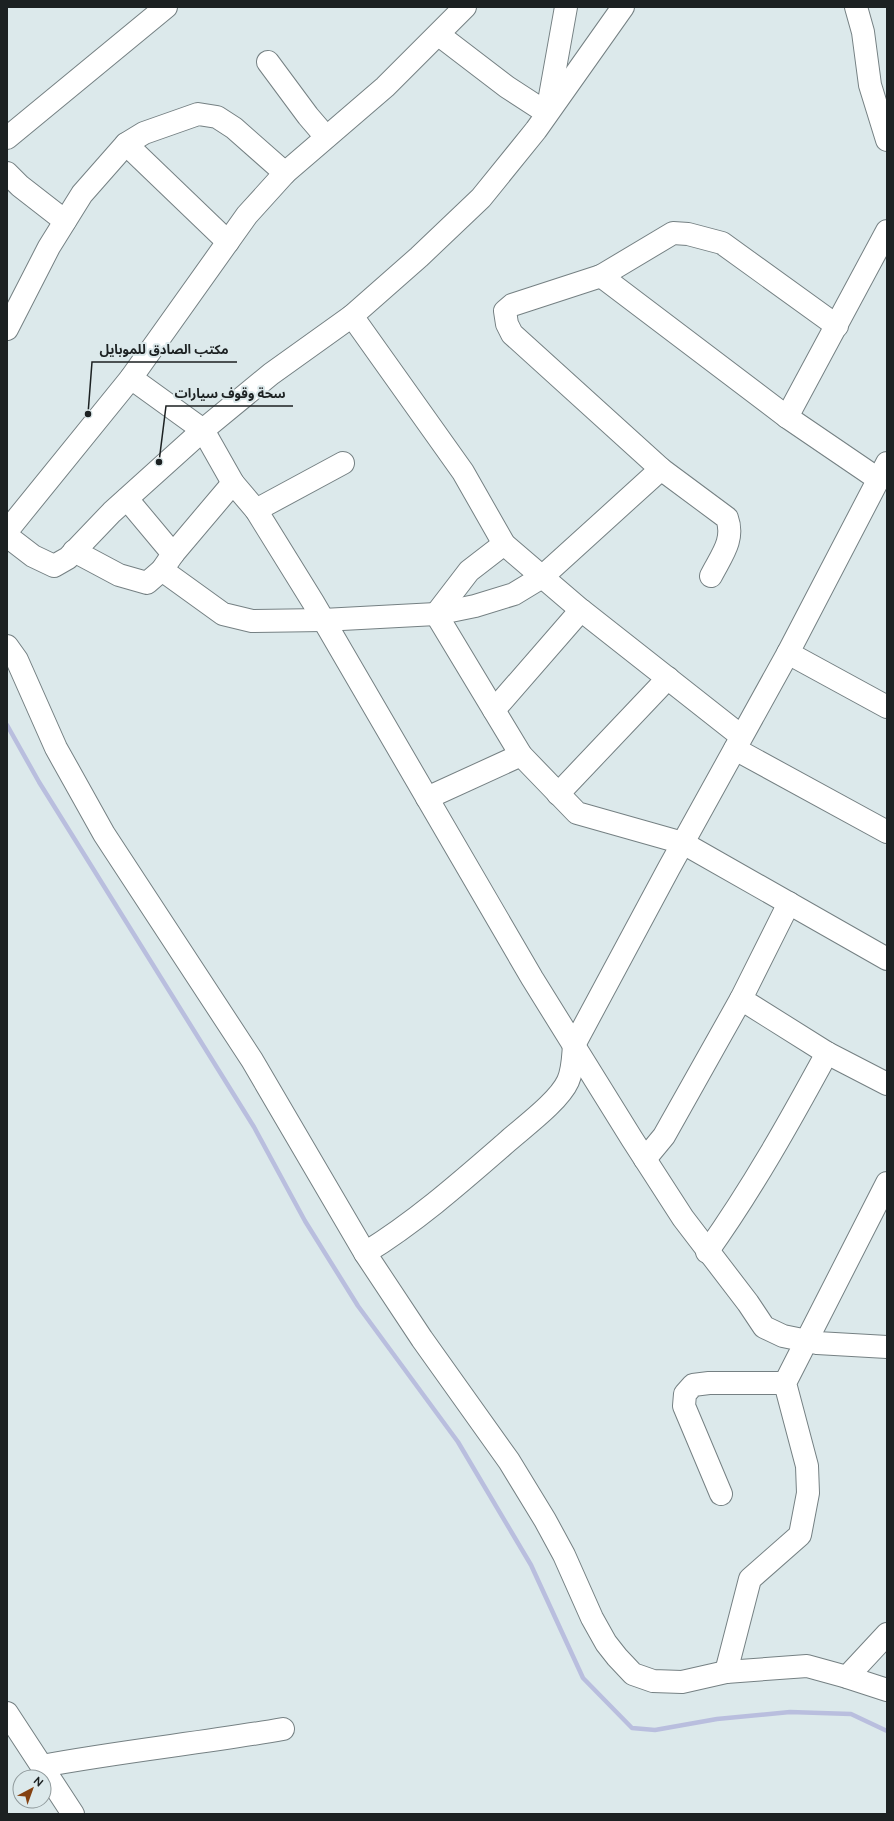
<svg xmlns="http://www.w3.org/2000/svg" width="894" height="1821" viewBox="0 0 894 1821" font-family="Raleway,'Noto Sans Arabic',sans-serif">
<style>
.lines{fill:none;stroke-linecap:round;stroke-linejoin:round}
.stream{stroke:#b9bede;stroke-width:4.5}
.minor-casing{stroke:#758083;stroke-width:24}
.major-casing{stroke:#758083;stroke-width:24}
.minor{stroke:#fff;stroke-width:22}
.major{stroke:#fff;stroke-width:22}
.leader{fill:none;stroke:#1c2122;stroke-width:1.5}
.callout-dot{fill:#1c2122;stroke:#dce9eb;stroke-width:1.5}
.callout-label{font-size:13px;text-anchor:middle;font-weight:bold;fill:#1c2122;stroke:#dce9eb;stroke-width:4;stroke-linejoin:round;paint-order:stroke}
</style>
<rect width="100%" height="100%" fill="#dce9eb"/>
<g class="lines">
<!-- stream -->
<polyline class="stream" points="7,725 39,782 254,1127 305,1221 358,1306 458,1442 531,1565 583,1678 632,1728 655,1730 717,1719 790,1712 851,1714 887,1731"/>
<defs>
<g id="minor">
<polyline points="856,7 863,32 870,85 887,140"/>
<polyline points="439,35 507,87 547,113 566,7"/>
<polyline points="268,62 308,116 326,137"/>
<polyline points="7,138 166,7"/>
<polyline points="126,144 228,242"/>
<polyline points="7,173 20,186 65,221"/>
<polyline points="601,276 787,417 878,479"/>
<polyline points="352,316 463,472 504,544 581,610 741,736"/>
<polyline points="7,329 49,247 82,194 126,144 144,133 198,114 217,117 234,128 285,173"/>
<polyline points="131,378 203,430 233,483 256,510 313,602 532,978 632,1139 683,1218 748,1303 764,1327 783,1336 817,1343 887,1347"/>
<polyline points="787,417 887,231"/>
<polyline points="127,499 173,554"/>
<polyline points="256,510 343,463"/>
<polyline points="7,531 131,378 247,215 285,173 385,87 465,7"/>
<polyline points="7,536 33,556 54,566 68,558 112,512 203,430 271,374 352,316 419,257 481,198 536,130 623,7"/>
<polyline points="504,544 469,571 436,614 521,755 577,813 683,843 887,959"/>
<polyline points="74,551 119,575 147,583 162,570 173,554 233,483"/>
<polyline points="162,570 223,614 252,621 323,620 436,614 475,606 514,594 542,577 661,469"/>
<path d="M711 576C721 556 735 540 727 518L661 469 512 334 507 324 505 311 512 305 601 276 673 233 688 234 722 243 837 326"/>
<polyline points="7,646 17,660 56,748 104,834 252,1060 365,1253 422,1339 509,1461 545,1520 564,1555 592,1618 606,1643 617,1657 633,1674 653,1681 682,1682 726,1672 807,1666 847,1677 887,1690"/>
<polyline points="788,653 887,707"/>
<polyline points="494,710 581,610"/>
<polyline points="735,749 887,832"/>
<polyline points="558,794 668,678"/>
<polyline points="427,798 521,755"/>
<polyline points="789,903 741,999 827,1053 887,1084"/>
<polyline points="645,1159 664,1136 741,999"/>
<path d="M707 1252C752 1189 790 1121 827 1053"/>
<path d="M365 1253C417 1221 462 1181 508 1141 525 1126 559 1101 568 1081 573 1070 573 1057 574 1045L669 868 788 653 887 463"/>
<polyline points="721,1494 684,1406 685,1394 693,1385 709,1383 785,1383"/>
<polyline points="726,1672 750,1579 800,1535 808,1493 807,1466 785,1383 887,1183"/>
<polyline points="847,1677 887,1634"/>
<path d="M42 1766C122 1751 203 1743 283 1729"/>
</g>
<polyline id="major" points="7,1713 73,1814"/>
</defs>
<!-- minor casing -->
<use href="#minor" class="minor-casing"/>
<!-- major casing -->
<use href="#major" class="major-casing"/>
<!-- minor -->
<use href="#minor" class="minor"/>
<!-- major -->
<use href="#major" class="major"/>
</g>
<!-- callouts -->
<path class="leader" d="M88 414L92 362H237M159 462L166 406H293"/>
<g class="callout-dot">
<circle cx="88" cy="414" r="4"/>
<circle cx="159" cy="462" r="4"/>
</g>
<g class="callout-label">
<text x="164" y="354">مكتب الصادق للموبايل</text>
<text x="230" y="398">سحة وقوف سيارات</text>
</g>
<!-- border -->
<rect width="894" height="1821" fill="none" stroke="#1c2122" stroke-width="16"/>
<!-- north arrow -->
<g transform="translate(32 1789) rotate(41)"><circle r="19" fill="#dce9eb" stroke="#8f999b"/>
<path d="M0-3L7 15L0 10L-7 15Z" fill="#844111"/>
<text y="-6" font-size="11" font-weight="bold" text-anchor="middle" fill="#1c2122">N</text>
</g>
</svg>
